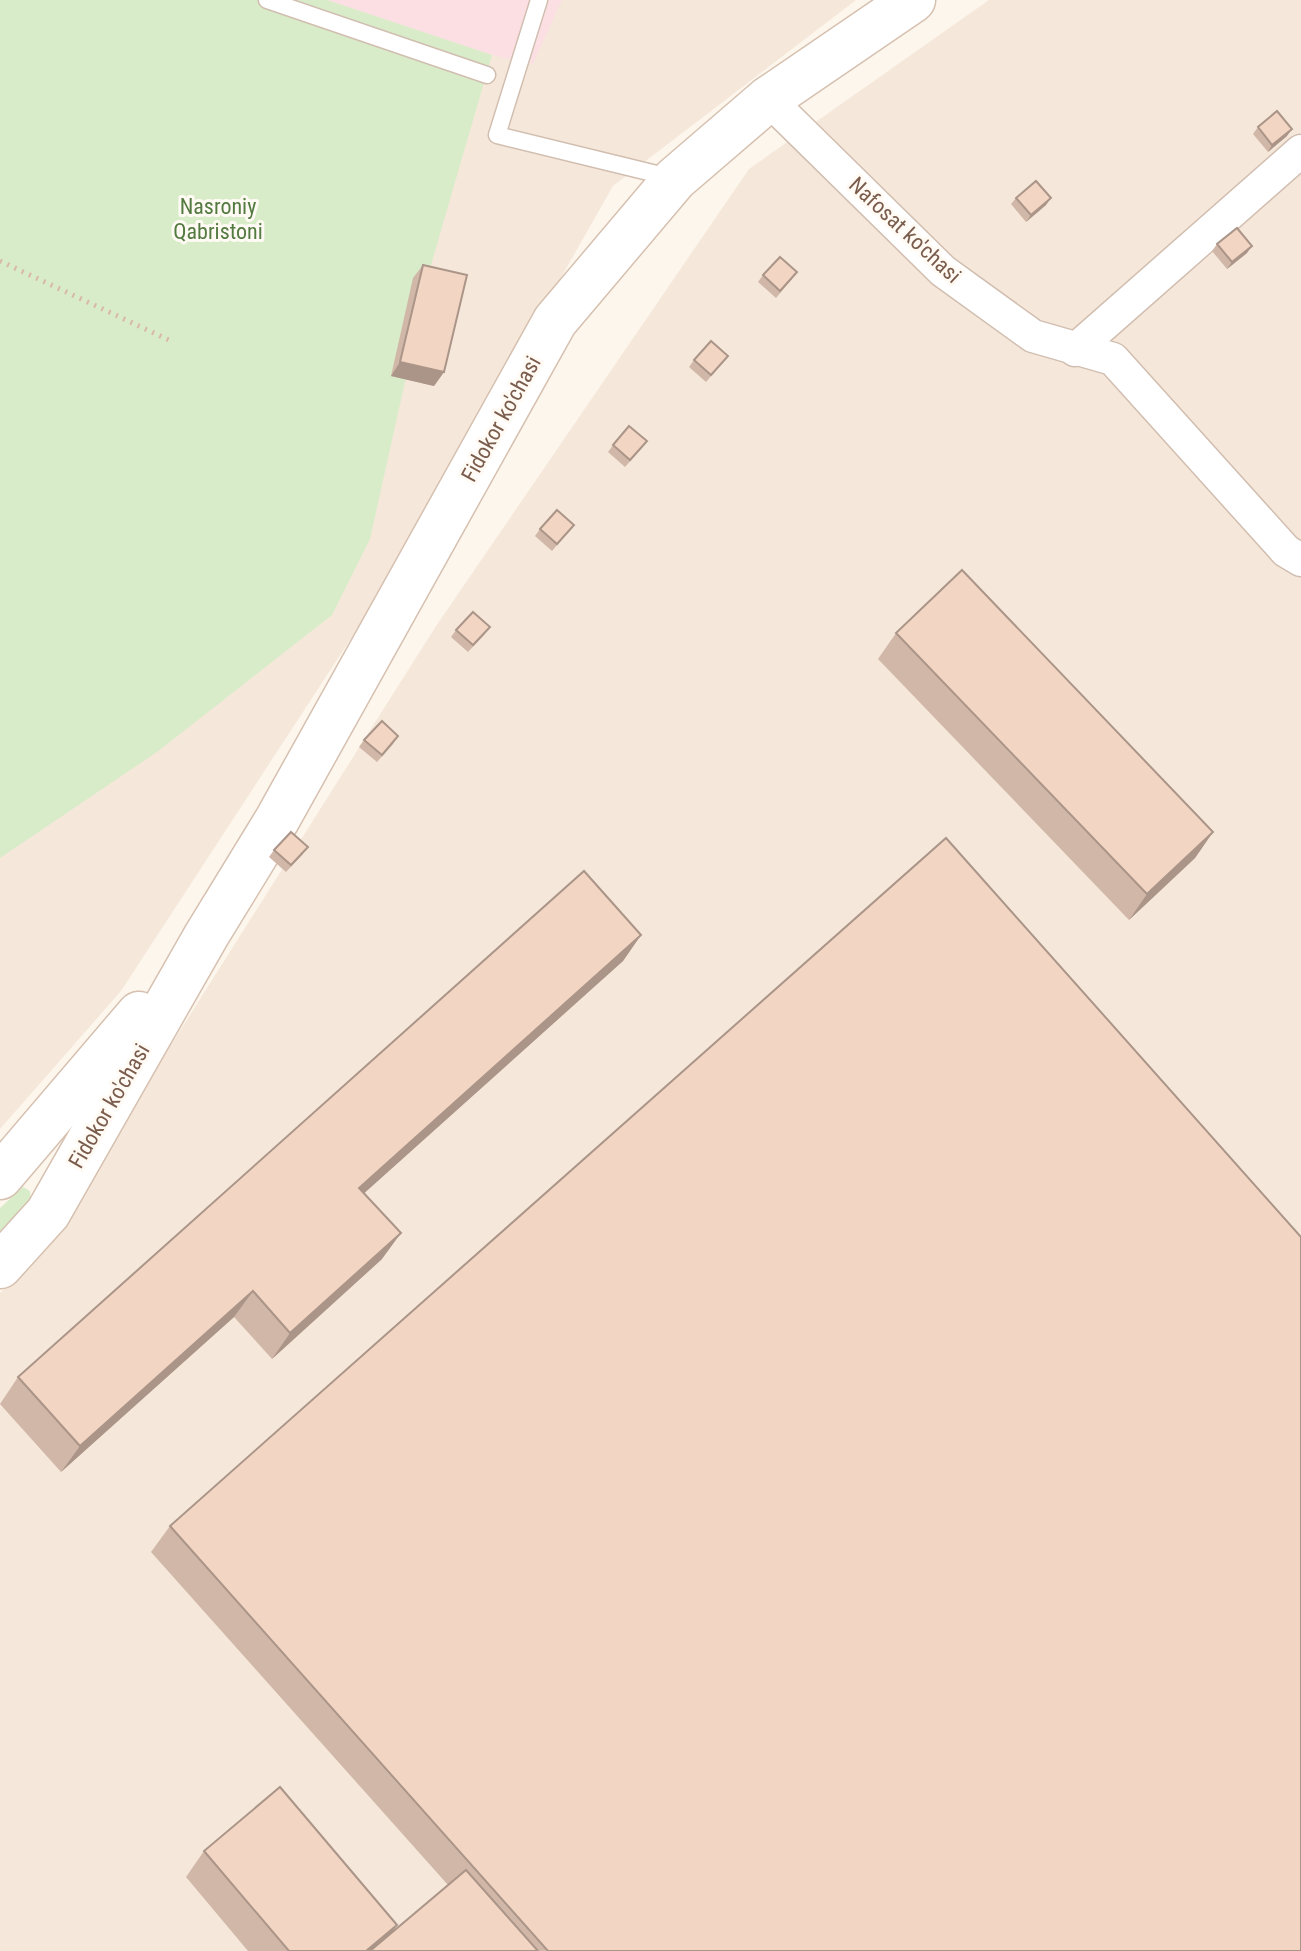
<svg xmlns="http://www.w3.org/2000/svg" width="1301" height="1951" viewBox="0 0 1301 1951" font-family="'Roboto Condensed',sans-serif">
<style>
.residential{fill:#f5e8da}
.medical{fill:#fbdfe3}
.green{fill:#d8ecc9}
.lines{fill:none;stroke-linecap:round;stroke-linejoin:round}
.lane-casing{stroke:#d1beb0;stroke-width:19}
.street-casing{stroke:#d1beb0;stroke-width:35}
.secondary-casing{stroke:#d6c0b0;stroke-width:47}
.path{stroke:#d9b8a5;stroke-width:5;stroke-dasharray:2 6;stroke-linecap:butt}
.lane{stroke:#fff;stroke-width:16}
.street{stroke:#fff;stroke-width:32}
.secondary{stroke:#fff;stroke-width:44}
.wall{fill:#d1b7a8}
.shaded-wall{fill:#aa9588}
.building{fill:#f3d5c3;stroke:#aa9588;stroke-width:2}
.labels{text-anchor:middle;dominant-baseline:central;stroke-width:6;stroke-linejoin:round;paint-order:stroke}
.park-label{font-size:22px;fill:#537a41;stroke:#fffaf3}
.street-label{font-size:22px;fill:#7a5c4d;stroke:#fffaf3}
</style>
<rect width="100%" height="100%" fill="#fdf6ec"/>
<!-- residential -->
<g class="residential">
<polygon points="0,0 856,0 613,186 391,577 121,991 0,1129"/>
<polygon points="989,0 1301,0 1301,1951 0,1951 0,1293 45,1244 436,626 749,169"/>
</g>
<!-- medical -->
<polygon class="medical" points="327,0 562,0 533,64 492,55"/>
<!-- green -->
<g class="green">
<polygon points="0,0 327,0 492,55 431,265 370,539 332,615 157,752 0,858"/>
<polygon points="23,1187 30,1191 31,1203 0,1238 0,1208"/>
</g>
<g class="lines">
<defs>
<g id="lane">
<polyline points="267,0 487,75"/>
<polyline points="539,0 497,135 669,177"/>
</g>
<g id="street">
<polyline points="768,99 943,271 1033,336 1113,359 1286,551 1301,560"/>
<polyline points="1075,350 1301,151"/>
</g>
<g id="secondary">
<polyline points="0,1177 139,1014"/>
<polyline points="0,1266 48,1213 206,936 277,820 555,321 675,179 768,99 913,0"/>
</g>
</defs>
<!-- lane casing -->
<use href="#lane" class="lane-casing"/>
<!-- street casing -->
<use href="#street" class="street-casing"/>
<!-- secondary casing -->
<use href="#secondary" class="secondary-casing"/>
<!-- path -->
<polyline class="path" points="0,261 171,341"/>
<!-- lane -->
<use href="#lane" class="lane"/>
<!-- street -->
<use href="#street" class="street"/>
<!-- secondary -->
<use href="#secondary" class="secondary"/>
</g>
<!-- wall -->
<g class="wall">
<polygon points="1258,127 1287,136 1268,152 1253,134"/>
<polygon points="1016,198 1046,205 1026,222 1011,204"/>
<polygon points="1217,244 1247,253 1227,269 1212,251"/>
<polygon points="423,265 444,372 434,386 391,376 413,278"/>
<polygon points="763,275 792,279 776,298 758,282"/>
<polygon points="728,356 706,382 689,367 694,360"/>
<polygon points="613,445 642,448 625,467 608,452"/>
<polygon points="574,525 552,551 535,536 540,529"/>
<polygon points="456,630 485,634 468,652 451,637"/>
<polygon points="896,633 1213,832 1195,858 1129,920 878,659"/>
<polygon points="364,740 394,743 377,762 359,747"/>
<polygon points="274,850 303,854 286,872 269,857"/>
<polygon points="641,935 623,961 364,1193 382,1259 272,1359 234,1317 61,1472 0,1404 18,1377"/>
<polygon points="170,1526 1301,1951 248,1951 186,1877 204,1851 397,1925 392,1933 448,1885 151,1552"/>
</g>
<!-- shaded-wall -->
<g class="shaded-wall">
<polygon points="1292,129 1287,136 1268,152 1272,145"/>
<polygon points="1051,198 1046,205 1026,222 1031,215"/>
<polygon points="1252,246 1247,253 1227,269 1232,262"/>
<polygon points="400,362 444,372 434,386 391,376"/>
<polygon points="1213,832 1195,858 1129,920 1147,894"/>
<polygon points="641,935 623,961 341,1214 359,1188"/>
<polygon points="401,1233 382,1259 272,1359 290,1333"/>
<polygon points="253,1291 234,1317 61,1472 80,1446"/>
<polygon points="397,1925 379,1951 366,1951"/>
</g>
<!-- building -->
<g class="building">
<polygon points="1277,111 1292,129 1272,145 1258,127"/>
<polygon points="1036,181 1051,198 1031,215 1016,198"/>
<polygon points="1237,228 1252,246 1232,262 1217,244"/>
<polygon points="780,257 797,272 780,291 763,275"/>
<polygon points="423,265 467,275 444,372 400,362"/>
<polygon points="711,341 728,356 711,375 694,360"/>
<polygon points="629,426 647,441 630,460 613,445"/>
<polygon points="557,510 574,525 557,544 540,529"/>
<polygon points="962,570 1213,832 1147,894 896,633"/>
<polygon points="473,612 490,627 473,645 456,630"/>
<polygon points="382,721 398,736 382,755 364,740"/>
<polygon points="291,832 308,847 291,865 274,850"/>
<polygon points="946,838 1301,1237 1301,1951 548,1951 170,1526"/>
<polygon points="584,871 641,935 359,1188 401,1233 290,1333 253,1291 80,1446 18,1377"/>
<polygon points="280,1787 397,1925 366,1951 289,1951 204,1851"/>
<polygon points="466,1870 538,1951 370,1951"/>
</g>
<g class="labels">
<!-- park labels -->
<g class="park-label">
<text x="218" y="206">Nasroniy<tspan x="218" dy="25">Qabristoni</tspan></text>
</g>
<!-- street labels -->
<g class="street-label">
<text transform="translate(905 230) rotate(43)">Nafosat ko'chasi</text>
<text transform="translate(501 419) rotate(-61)">Fidokor ko'chasi</text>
<text transform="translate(109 1106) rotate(-60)">Fidokor ko'chasi</text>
</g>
</g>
</svg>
